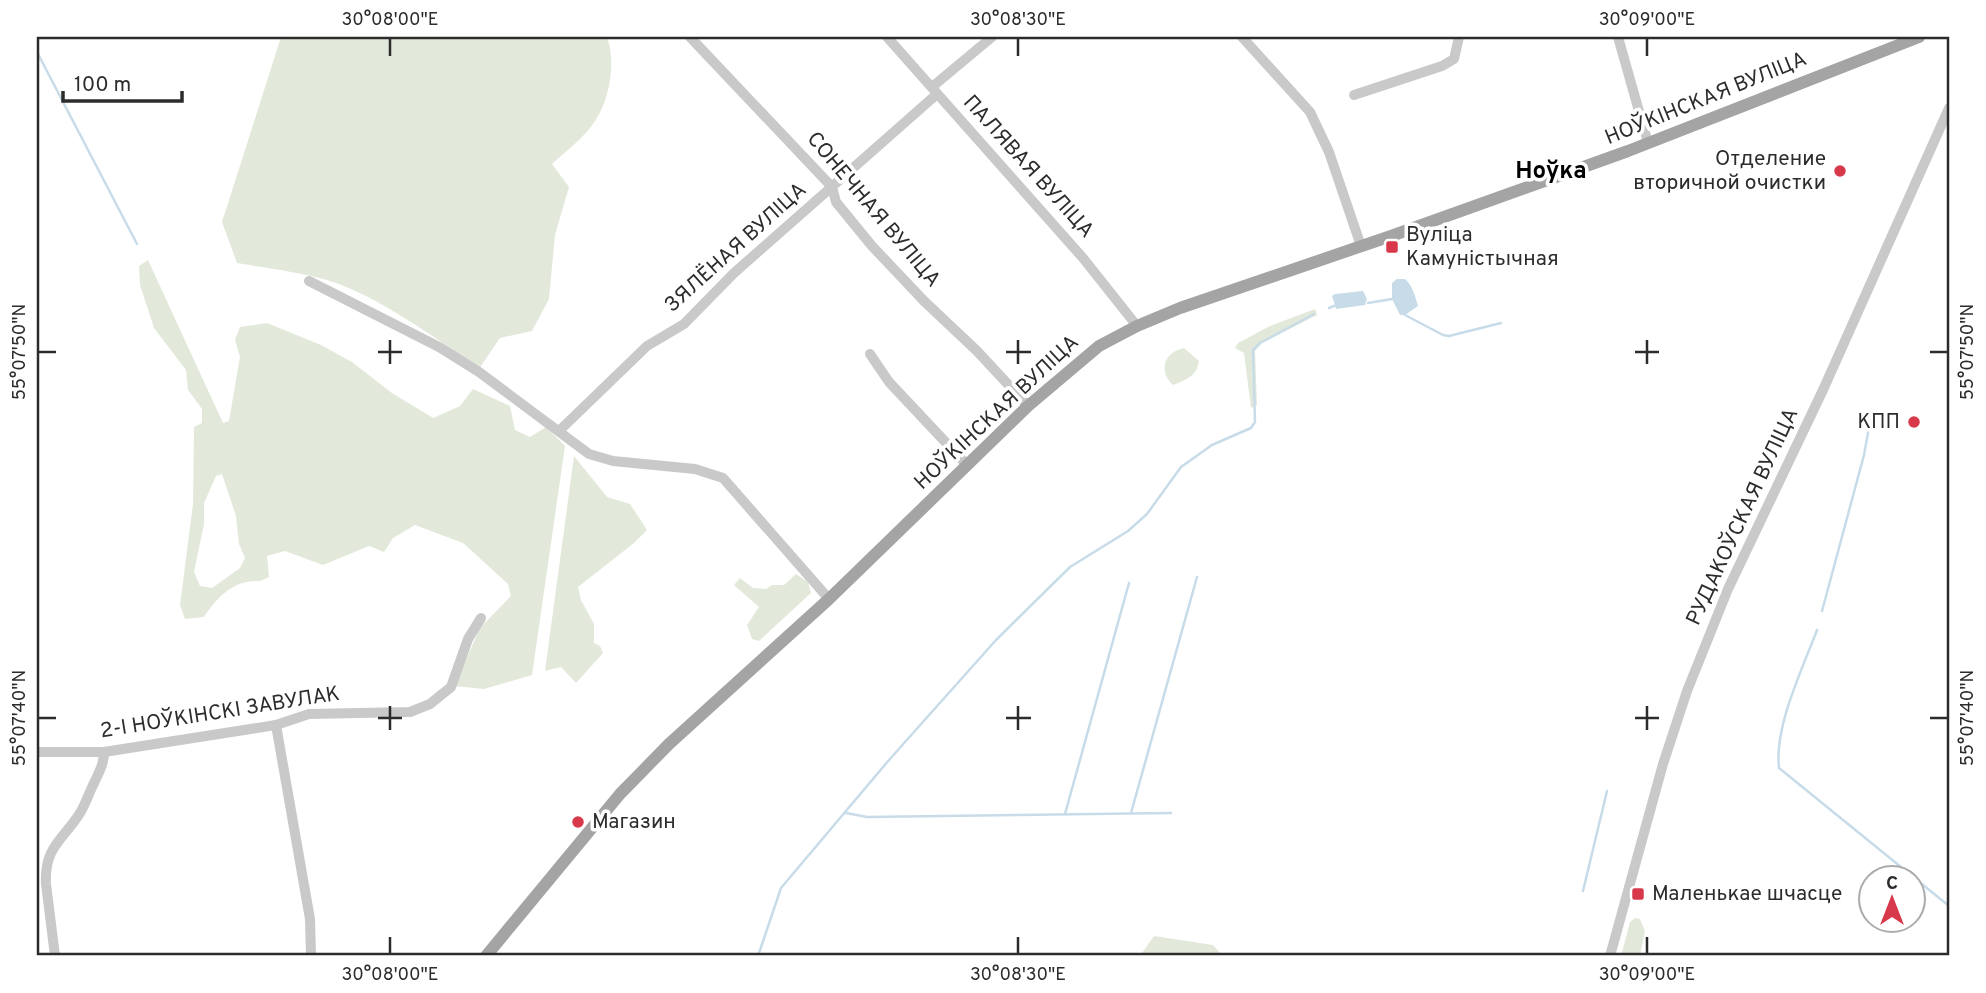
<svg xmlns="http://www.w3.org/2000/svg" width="1986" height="993" viewBox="0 0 1986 993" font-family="Overpass,sans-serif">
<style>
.green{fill:#e3e9da;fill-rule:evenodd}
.water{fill:#c7dce8}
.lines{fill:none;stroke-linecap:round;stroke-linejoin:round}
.stream{stroke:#c7dce8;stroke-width:2.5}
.minor{stroke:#c9c9c9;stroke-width:10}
.major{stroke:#a4a4a4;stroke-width:12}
.ticks{fill:none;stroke:#2c2c2c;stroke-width:2.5}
.poi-dot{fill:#d8394a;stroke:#fff;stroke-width:2.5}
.labels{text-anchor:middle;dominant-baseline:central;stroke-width:7;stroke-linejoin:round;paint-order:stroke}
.street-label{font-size:21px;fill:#2c2c2c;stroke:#fff}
.poi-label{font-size:21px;fill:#2c2c2c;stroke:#fff;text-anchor:start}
.quarter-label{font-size:24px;font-weight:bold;fill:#000;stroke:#fff}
.neatline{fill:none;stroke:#2c2c2c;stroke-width:2.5}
.ticks-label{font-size:18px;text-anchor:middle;fill:#2c2c2c}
</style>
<rect width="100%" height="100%" fill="#fff"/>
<!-- green -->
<g class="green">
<path d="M281 37H607C616 61 610 99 595 121 585 137 566 151 552 164L569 187 555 235 549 299 532 331 500 338 479 369C439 340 375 294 327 280 298 272 267 268 237 263L222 222Z"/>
<path d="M148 260 223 423 229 421 240 357 235 340 240 327 267 323 321 345 352 362 392 393 433 418 460 406 473 389 510 406 515 430 530 437 546 427 565 446 532 675 484 689 454 686 480 628 511 596 508 584 463 543 415 525 393 538 384 552 369 546 323 565 285 551 267 556 269 577C258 583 258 580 247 582 228 585 214 602 204 617L185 619 180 605 193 504 194 427 202 423V409L188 390 186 370 154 328 140 285 139 266ZM222 474 236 516 239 544 245 558 240 568 212 588 200 586 194 572 204 524V503L216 476Z"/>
<polygon points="1315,309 1317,315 1262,343 1255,351 1257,405 1251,408 1244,353 1235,348 1238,343 1270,326"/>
<path d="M1184 348 1199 361C1196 377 1187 379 1173 385 1158 371 1164 352 1184 348Z"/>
<polygon points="574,456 607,497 630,504 647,530 634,543 578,587 581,600 594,624 594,643 600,646 603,653 576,683 561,667 545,671"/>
<polygon points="796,574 808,582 811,593 759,641 752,639 747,625 759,607 734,585 740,578 753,588 766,589 772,585 784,585"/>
<polygon points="1635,918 1640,919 1645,931 1640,956 1621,956 1630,922"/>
<polygon points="1154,936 1213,945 1223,956 1140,956"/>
</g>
<!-- water -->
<g class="water">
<path d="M1397 279H1405C1413 286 1415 296 1418 306L1405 315H1400L1392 299V283Z"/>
<polygon points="1363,291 1367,299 1365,305 1336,309 1332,296 1335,294"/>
</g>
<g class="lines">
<!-- stream -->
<g class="stream">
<polyline points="37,52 137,244"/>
<polyline points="1368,303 1392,299"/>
<polyline points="1329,308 1334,306"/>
<polyline points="1405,315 1443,335 1449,336 1501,323"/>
<polyline points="1822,611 1864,455 1872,411"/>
<path d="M1817 630C1802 670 1774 727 1779 768L1949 906"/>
<polyline points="846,813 867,817 1171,813"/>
<polyline points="1131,813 1197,577"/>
<polyline points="1065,814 1129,583"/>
<polyline points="1583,891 1607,791"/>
<polyline points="758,956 781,888 889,760 996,640 1070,567 1128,531 1147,514 1181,467 1212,445 1251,428 1255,422 1253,350 1260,343 1314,314"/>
</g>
<!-- minor -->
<g class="minor">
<polyline points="690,37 832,187 836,202 872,246 924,301 977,351 1028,406"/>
<polyline points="887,37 1083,258 1137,326"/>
<polyline points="1242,37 1310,112 1329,152 1361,246"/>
<polyline points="1618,37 1648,143"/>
<polyline points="932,87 992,37"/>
<polyline points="1354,95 1442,66 1454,59 1459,37"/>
<polyline points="309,281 439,347 479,372 589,454 613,461 695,469 723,478 829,599"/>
<polyline points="870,354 889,382 967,465"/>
<polyline points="560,430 647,346 684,324 734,273 937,94"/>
<polyline points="276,725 310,919 311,956"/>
<polyline points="37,752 104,752 276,725 309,714 410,712 430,704 451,687 468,639 481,618"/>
<path d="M55 956 46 884C44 847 63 840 80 813 86 803 89 793 94 783 99 772 104 764 104 752"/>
<polyline points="1610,956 1663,764 1687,691 1728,589 1823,390 1949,108"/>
</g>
<!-- major -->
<polyline class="major" points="486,956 620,794 669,744 829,599 1028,406 1099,346 1137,326 1180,308 1391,236 1628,151 1919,37"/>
</g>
<!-- ticks -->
<path class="ticks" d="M390 38V56M1018 38V56M1647 38V56M390 340V364M1018 340V364M1647 340V364M38 352H56M378 352H402M1006 352H1031M1635 352H1659M1930 352H1948M390 706V730M1018 706V730M1647 706V730M38 718H56M378 718H402M1006 718H1031M1635 718H1659M1930 718H1948M390 937V954M1018 937V954M1647 937V954"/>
<!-- markers -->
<g class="poi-dot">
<circle cx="1840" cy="171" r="7"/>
<rect x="1385" y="240" width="14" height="14" rx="3.5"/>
<circle cx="1914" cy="422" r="7"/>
<circle cx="578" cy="822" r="7"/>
<rect x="1631" y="887" width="14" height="14" rx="3.5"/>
</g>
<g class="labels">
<!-- street labels -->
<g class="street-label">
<text transform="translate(1706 99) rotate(-22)">НОЎКІНСКАЯ ВУЛІЦА</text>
<text transform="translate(1028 167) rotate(48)">ПАЛЯВАЯ ВУЛІЦА</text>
<text transform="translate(873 210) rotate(50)">СОНЕЧНАЯ ВУЛІЦА</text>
<text transform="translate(736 248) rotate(-42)">ЗЯЛЁНАЯ ВУЛІЦА</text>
<text transform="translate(997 413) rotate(-43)">НОЎКІНСКАЯ ВУЛІЦА</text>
<text transform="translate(1743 517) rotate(-65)">РУДАКОЎСКАЯ ВУЛІЦА</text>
<text transform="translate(220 713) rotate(-9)">2-І НОЎКІНСКІ ЗАВУЛАК</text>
</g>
<!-- poi labels -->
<g class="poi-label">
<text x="1826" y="159" text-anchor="end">Отделение<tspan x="1826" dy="24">вторичной очистки</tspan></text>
<text x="1406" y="235">Вуліца<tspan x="1406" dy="24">Камуністычная</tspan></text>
<text x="1900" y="422" text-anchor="end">КПП</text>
<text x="592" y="822">Магазин</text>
<text x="1652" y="894">Маленькае шчасце</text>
</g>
<!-- quarter labels -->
<g class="quarter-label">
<text x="1551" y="172">Ноўка</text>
</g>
</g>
<!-- border -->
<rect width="1986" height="993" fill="none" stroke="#ffffff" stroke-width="77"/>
<!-- north arrow -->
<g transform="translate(1892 899)"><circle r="33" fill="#ffffff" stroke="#ababab" stroke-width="2"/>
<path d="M0-5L12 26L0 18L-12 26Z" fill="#d8394a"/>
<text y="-10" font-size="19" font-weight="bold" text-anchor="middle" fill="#2c2c2c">С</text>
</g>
<!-- scale -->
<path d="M63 91v10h119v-10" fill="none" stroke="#2c2c2c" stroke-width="3.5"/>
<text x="74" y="91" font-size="21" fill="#2c2c2c" stroke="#ffffff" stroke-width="5" paint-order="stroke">100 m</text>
<rect x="38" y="38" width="1910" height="916" class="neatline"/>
<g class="ticks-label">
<text x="390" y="25">30°08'00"E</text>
<text x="1018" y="25">30°08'30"E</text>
<text x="1647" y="25">30°09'00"E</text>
<text transform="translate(19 352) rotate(-90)" y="6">55°07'50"N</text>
<text transform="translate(1967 352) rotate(-90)" y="6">55°07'50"N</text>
<text transform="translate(19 718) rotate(-90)" y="6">55°07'40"N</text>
<text transform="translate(1967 718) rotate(-90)" y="6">55°07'40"N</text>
<text x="390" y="980">30°08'00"E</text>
<text x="1018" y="980">30°08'30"E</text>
<text x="1647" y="980">30°09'00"E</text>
</g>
</svg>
